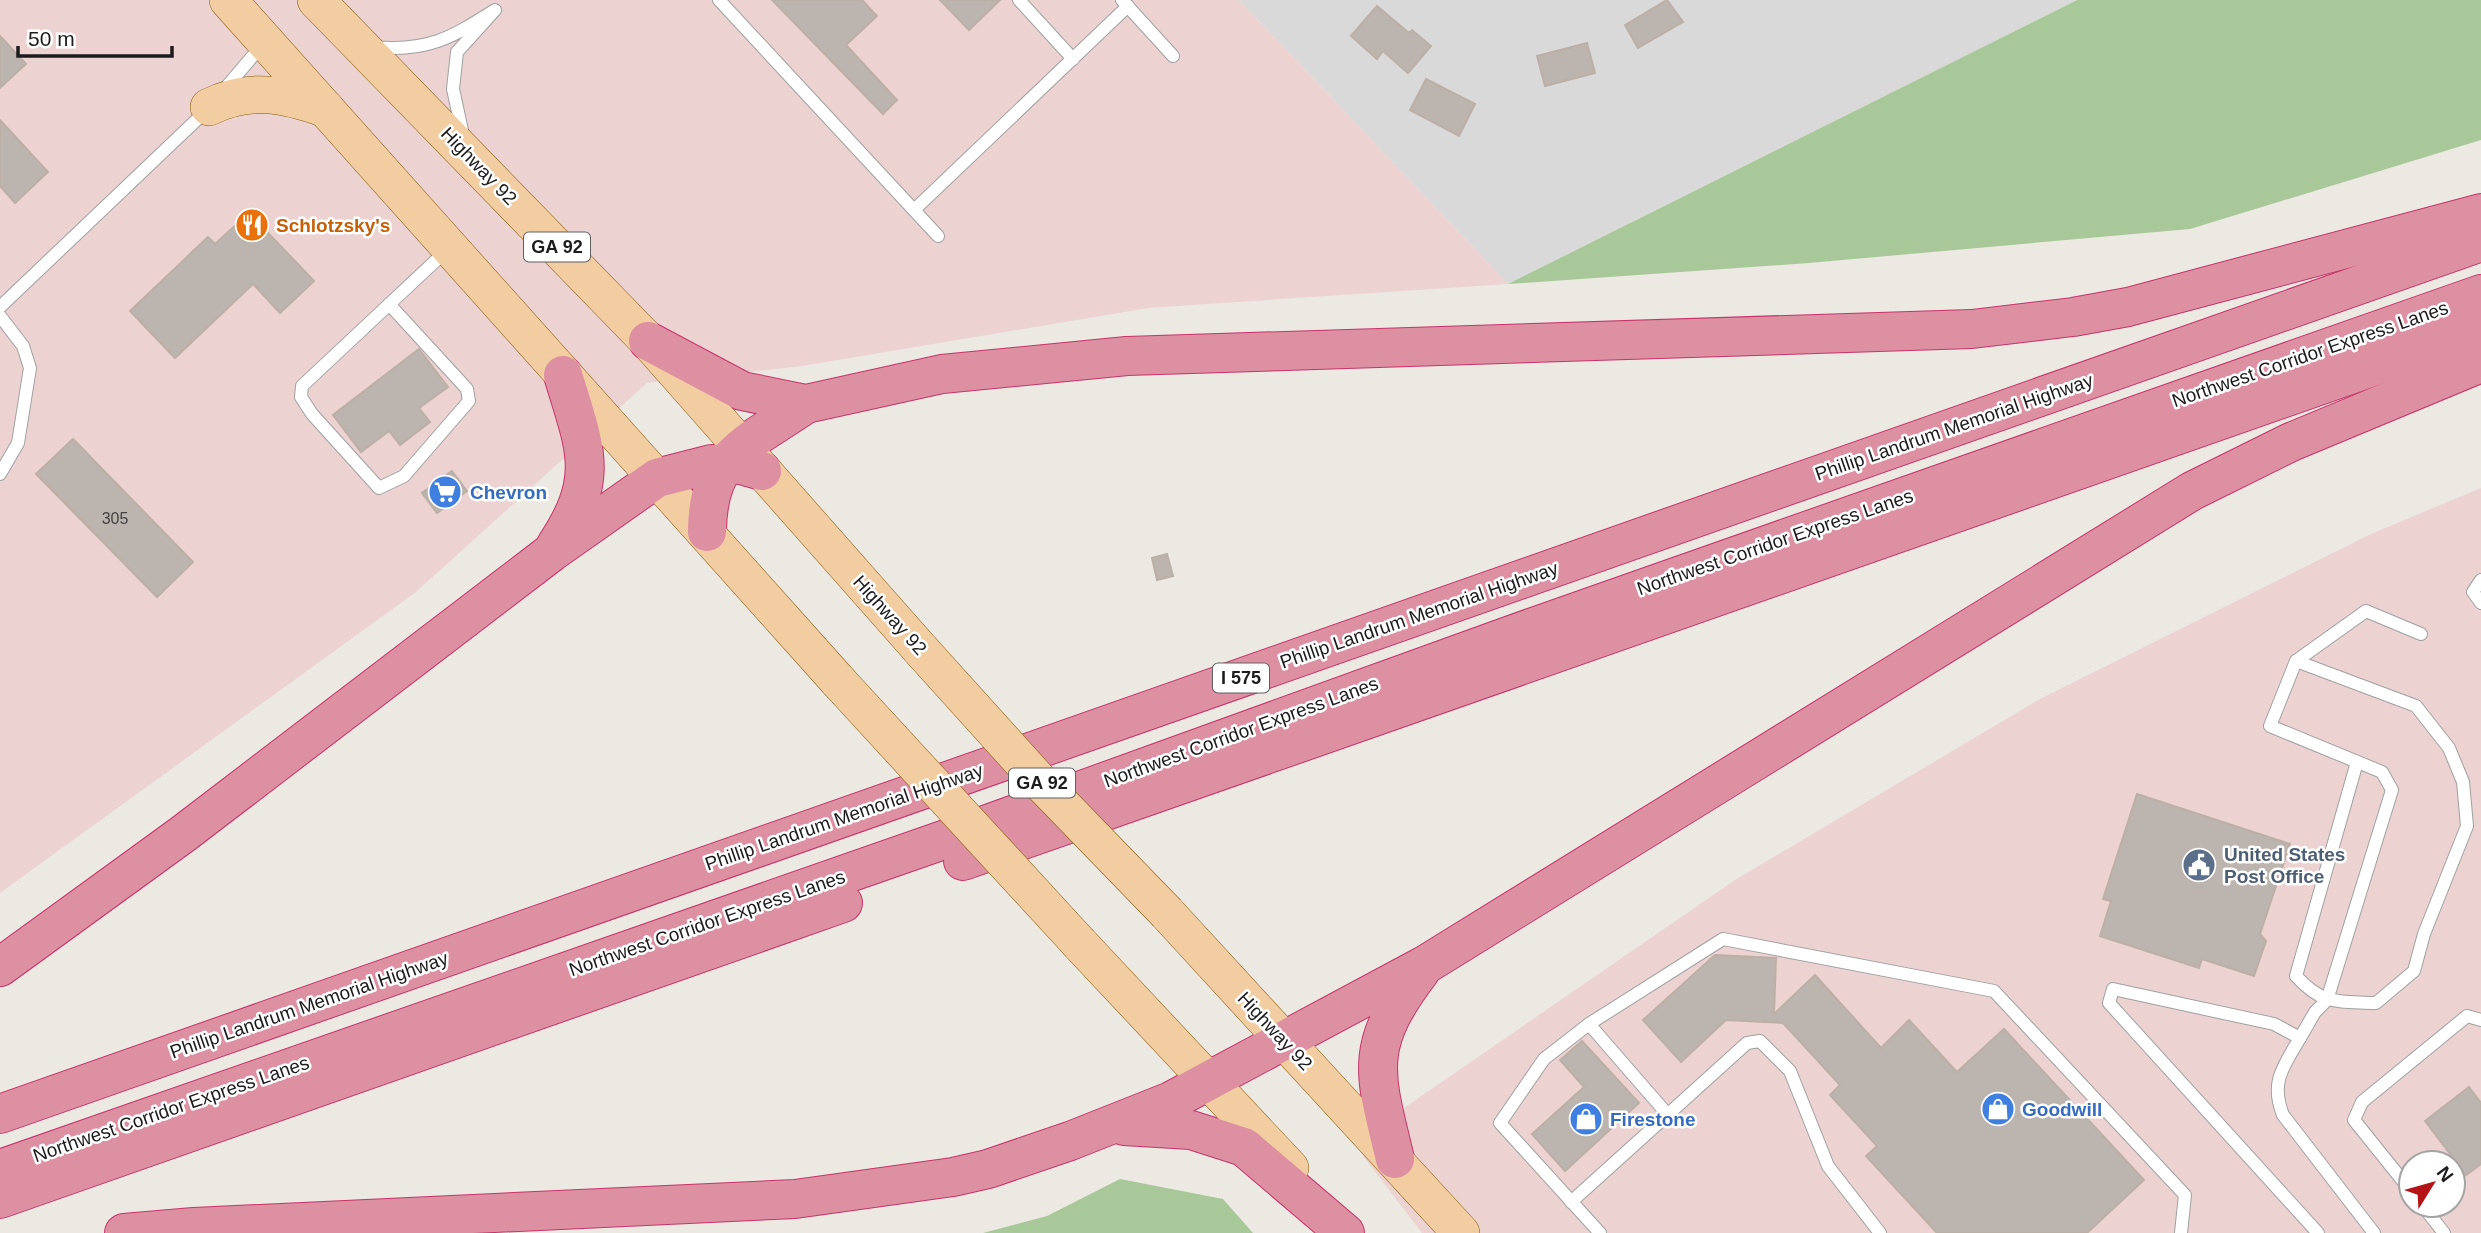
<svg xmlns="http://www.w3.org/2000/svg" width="2481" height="1233" viewBox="0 0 2481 1233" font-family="Helvetica,sans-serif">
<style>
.residential{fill:#dad9d9}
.commercial{fill:#ecd3d2;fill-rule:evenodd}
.forest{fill:#a9c89a}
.building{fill:#bcb4af;stroke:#bcafa6;stroke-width:2}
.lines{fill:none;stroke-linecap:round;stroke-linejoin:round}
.service-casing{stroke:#a0a0a0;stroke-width:14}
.primary-casing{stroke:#855a0e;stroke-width:38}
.motorway-casing{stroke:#c5346a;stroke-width:40}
.service{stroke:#fff;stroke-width:12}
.primary{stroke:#f2cda1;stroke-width:37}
.motorway{stroke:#dd90a1;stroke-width:38}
.primary-bridge-casing{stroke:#855a0e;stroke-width:38;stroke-linecap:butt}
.primary-bridge{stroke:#f2cda1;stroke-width:37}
.labels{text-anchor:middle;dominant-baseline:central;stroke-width:5;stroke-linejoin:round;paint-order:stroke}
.number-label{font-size:16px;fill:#444241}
.shield{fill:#fff;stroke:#606060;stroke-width:2}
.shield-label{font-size:18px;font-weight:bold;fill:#1c1c1c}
.street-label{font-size:19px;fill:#1c1c1c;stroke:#fff}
.food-label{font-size:19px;font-weight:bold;fill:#c56008;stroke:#fff;text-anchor:start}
.shop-label{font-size:19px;font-weight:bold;fill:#366cbe;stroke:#fff;text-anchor:start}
.service-label{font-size:19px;font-weight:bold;fill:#4e5e75;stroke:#fff;text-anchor:start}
</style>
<rect width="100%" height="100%" fill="#ece8e2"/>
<!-- residential -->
<polygon class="residential" points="1239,0 2077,0 1508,284"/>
<!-- commercial -->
<g class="commercial">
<polygon points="0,0 1239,0 1508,284 1148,308 802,366 647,383 416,592 0,893"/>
<path d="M2481 488V1233H1422L1363 1156 1385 1121 1735 880 2040 699 2371 534ZM2411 1163H2453V1205H2411Z"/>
</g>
<!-- forest -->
<g class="forest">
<polygon points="2077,0 2481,0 2481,140 2190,229 1809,263 1508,284"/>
<polygon points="1120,1179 1223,1199 1253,1233 983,1233 1047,1216"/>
</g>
<!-- building -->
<g class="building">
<polygon points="772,0 862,0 877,16 846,45 897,100 883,114"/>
<polygon points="940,0 1000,0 969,30"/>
<polygon points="1667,0 1683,22 1638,48 1625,25"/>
<polygon points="1377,6 1409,33 1412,30 1431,46 1408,73 1383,51 1377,59 1351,36"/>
<polygon points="0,36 26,64 0,88"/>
<polygon points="1587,43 1595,73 1545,86 1537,56"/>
<polygon points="1426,79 1475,104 1459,136 1410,110"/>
<polygon points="0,120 48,172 15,203 0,186"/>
<polygon points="249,213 314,281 280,313 253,284 175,358 130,311 208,237 215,244"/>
<polygon points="419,349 448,387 419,408 430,422 400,445 389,431 361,452 333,415"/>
<polygon points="73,439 193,562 157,597 36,474"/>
<polygon points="452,471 467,491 437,513 422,493"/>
<polygon points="1167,554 1173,576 1157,580 1152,558"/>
<polygon points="2137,794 2290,844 2260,934 2266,941 2254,976 2202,959 2199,968 2100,936 2111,901 2103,899"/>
<polygon points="1715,955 1776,958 1774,1014 1815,975 1881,1048 1909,1020 1957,1072 2004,1029 2144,1180 2087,1233 1937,1233 1866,1156 1877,1146 1830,1095 1840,1085 1783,1023 1726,1020 1681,1062 1643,1020"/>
<polygon points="1582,1041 1639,1103 1565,1171 1532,1134 1584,1087 1560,1060"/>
<polygon points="2469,1087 2481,1103 2481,1164 2466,1175 2425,1121"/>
</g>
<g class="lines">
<defs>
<g id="service">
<polyline points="719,0 938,236"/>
<polyline points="1019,0 1073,59"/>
<polyline points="1122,0 1173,56"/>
<path d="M374 47C428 52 451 38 495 10L457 52 453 89 463 135"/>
<polyline points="223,91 263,44"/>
<polyline points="914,210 1128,6"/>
<path d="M389 304 467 389 469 401 404 476 379 488 312 414 301 397 302 386C350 341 398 296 446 251"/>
<polyline points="0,307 207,110"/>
<polyline points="0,316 23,346 30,368 18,443 0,474"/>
<polyline points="2481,580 2473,592 2481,603"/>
<polyline points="2296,661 2366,611 2421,634"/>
<polyline points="1589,1024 1668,1115"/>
<path d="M2300 1038 2315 1012 2327 1000 2392 790 2382 772 2270 726 2296 661 2416 706 2449 748 2463 782 2467 826 2424 934 2414 971 2376 1003C2338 1001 2323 1006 2296 976L2357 762"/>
<polyline points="2411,1191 2354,1120 2362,1102 2467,1016 2481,1020"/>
<polyline points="1571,1202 1747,1043 1760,1041 1790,1071 1828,1166 1880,1233"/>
<polyline points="2422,1205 2444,1233"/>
<polyline points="1600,1233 1500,1123 1544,1059 1589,1024 1723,939 1994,991 2185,1195 2181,1233"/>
<path d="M2318 1233 2109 1003 2113 989 2274 1024 2300 1038C2283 1067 2270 1082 2283 1115L2374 1233"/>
</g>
<g id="primary">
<polyline points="228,0 839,682"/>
<polyline points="316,0 648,341 921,650"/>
<path d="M209 107C250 87 284 94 326 109"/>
<polyline points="1167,913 1461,1233"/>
<polyline points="1080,944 1290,1168"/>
</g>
<g id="motorway">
<polyline points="648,341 742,391 806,404 942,374 1127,356 1972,329 2073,317 2128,307 2481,213"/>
<path d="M707 532C707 453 749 444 806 404"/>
<path d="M556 545C601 477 585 448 563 375"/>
<polyline points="963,861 2481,329"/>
<polyline points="0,967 183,834 552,552 657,478 712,464 741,465 762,471"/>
<polyline points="0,1114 2481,242"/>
<polyline points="1124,1126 1191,1130 1244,1147 1345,1233"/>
<path d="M1395 1159C1374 1072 1363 1047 1420 972"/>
<polyline points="0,1169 949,838 1536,626 2481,294"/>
<polyline points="0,1199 843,903"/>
<polyline points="124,1233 194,1227 795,1199 953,1177 988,1169 1070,1141 1171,1101 1425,965 2192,491 2291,442 2481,363"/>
</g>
</defs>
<!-- service casing -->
<use href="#service" class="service-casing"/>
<!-- primary casing -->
<use href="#primary" class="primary-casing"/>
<!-- motorway casing -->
<use href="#motorway" class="motorway-casing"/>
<!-- service -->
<use href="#service" class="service"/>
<!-- primary -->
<use href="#primary" class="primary"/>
<!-- motorway -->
<use href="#motorway" class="motorway"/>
<defs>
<g id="primary-bridge">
<polyline points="921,650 1042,784 1167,913"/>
<polyline points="839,682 1080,944"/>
</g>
</defs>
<!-- primary-bridge casing -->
<use href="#primary-bridge" class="primary-bridge-casing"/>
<!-- primary-bridge -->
<use href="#primary-bridge" class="primary-bridge"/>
</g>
<!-- icons -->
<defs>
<symbol id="restaurant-disc" viewBox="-11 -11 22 22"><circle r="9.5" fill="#e8710a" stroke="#fff"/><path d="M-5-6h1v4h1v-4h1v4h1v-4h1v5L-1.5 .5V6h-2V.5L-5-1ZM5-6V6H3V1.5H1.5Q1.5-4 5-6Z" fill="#fff"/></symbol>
<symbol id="supermarket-disc" viewBox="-11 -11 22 22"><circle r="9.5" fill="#3f7fe0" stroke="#fff"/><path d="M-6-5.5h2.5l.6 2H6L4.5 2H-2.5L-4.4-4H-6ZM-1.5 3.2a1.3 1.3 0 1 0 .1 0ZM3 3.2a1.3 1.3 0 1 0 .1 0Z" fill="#fff"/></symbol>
<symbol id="civic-disc" viewBox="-11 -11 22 22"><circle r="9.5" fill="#5c6f8a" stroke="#fff"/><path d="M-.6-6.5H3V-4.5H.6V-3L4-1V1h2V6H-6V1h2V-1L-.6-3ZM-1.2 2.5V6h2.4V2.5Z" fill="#fff"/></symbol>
<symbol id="shop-disc" viewBox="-11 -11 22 22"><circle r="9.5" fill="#3f7fe0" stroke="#fff"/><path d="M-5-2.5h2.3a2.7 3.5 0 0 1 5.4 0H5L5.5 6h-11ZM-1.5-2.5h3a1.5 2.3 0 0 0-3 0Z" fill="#fff"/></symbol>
</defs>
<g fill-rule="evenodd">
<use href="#restaurant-disc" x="233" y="206" width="38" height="38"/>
<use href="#supermarket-disc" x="426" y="473" width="38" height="38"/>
<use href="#civic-disc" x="2180" y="846" width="38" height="38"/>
<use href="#shop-disc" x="1979" y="1090" width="38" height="38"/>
<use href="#shop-disc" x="1567" y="1100" width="38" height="38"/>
</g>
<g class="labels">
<!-- number labels -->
<g class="number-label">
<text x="115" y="518">305</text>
</g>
<!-- shield labels -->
<g class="shield">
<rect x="524" y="232.5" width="66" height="29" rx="5"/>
<rect x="1213" y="663.5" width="56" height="29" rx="5"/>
<rect x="1009" y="768.5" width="66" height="29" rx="5"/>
</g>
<g class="shield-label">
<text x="557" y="247">GA 92</text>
<text x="1241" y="678">I 575</text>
<text x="1042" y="783">GA 92</text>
</g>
<!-- street labels -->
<g class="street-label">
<text transform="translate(479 166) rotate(46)">Highway 92</text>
<text transform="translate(2310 354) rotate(-19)">Northwest Corridor Express Lanes</text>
<text transform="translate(1954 427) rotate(-19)">Phillip Landrum Memorial Highway</text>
<text transform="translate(1775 542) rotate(-19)">Northwest Corridor Express Lanes</text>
<text transform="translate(890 615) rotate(48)">Highway 92</text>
<text transform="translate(1419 615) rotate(-19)">Phillip Landrum Memorial Highway</text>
<text transform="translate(1241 732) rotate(-20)">Northwest Corridor Express Lanes</text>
<text transform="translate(844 817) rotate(-19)">Phillip Landrum Memorial Highway</text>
<text transform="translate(707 923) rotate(-19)">Northwest Corridor Express Lanes</text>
<text transform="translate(309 1005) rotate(-19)">Phillip Landrum Memorial Highway</text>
<text transform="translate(1275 1031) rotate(47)">Highway 92</text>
<text transform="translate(171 1109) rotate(-19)">Northwest Corridor Express Lanes</text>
</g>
<!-- food labels -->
<g class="food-label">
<text x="276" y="225">Schlotzsky's</text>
</g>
<!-- shop labels -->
<g class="shop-label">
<text x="470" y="492">Chevron</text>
<text x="2022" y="1109">Goodwill</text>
<text x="1610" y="1119">Firestone</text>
</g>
<!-- service labels -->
<g class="service-label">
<text x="2224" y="854">United States<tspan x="2224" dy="22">Post Office</tspan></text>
</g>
</g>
<!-- north arrow -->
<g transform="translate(2432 1184) rotate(53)"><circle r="33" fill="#ffffff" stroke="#a4a4a4" stroke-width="2"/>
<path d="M0-5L12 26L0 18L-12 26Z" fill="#b41318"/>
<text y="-10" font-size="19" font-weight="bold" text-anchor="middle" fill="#1c1c1c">N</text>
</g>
<!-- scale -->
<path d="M18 46v10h154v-10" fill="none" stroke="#1c1c1c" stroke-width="3.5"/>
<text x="28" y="46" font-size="21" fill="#1c1c1c" stroke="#ffffff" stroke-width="5" paint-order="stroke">50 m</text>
</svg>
